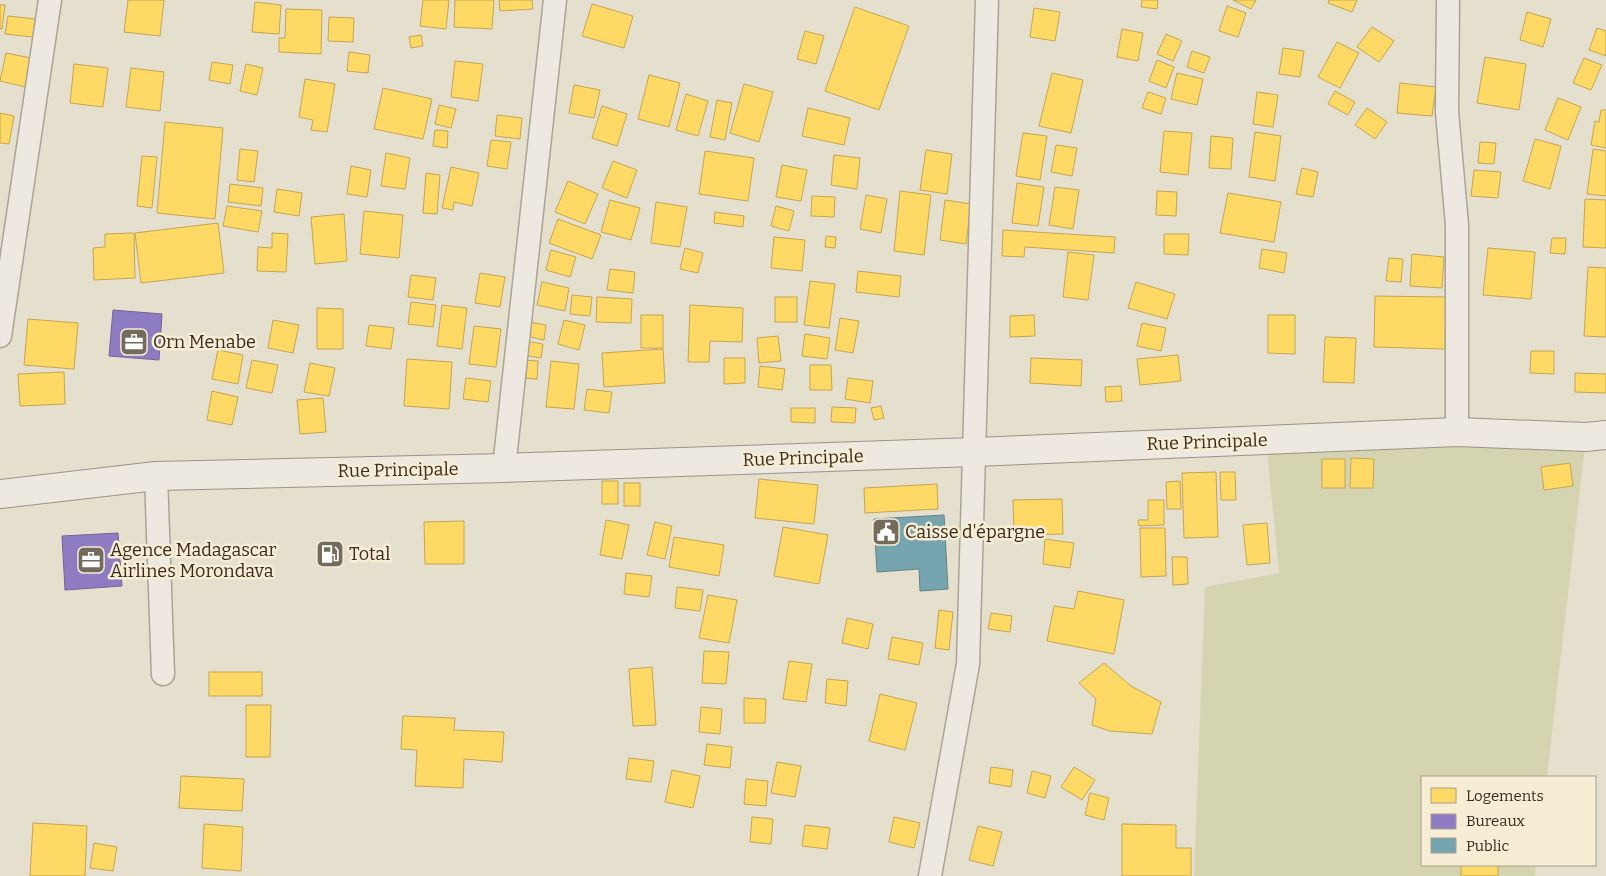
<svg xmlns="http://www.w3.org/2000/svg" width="1606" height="876" viewBox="0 0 1606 876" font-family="Bitter,serif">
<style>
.green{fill:#d4d5b0}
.homes{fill:#ffd966;stroke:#c4a551}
.offices{fill:#8e7cc3;stroke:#746492}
.public{fill:#76a5af;stroke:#648184}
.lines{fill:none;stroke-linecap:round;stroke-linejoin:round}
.street-casing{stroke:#aaa497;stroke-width:25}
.secondary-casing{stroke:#9a9387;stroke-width:30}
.street{stroke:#ede9e0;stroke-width:22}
.secondary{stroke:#ede9e0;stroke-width:28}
.labels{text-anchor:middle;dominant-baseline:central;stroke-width:5;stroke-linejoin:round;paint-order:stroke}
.poi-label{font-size:18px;fill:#392c1f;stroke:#f6edd4;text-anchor:start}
.street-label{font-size:18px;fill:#392c1f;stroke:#f6edd4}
</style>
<rect width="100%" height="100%" fill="#e5dfce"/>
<!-- green -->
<polygon class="green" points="1586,437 1547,777 1422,777 1422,865 1536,865 1535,876 1194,876 1205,587 1279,573 1266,440"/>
<!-- homes -->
<g class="homes">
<polygon points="128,0 164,0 160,36 124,32"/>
<polygon points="423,0 449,0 446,29 420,26"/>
<polygon points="455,0 494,0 492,29 454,27"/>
<polygon points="499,0 532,0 533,9 500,11"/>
<polygon points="1142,0 1158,0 1157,9 1141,7"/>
<polygon points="1233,0 1256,0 1251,9"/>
<polygon points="1329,0 1357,0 1352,12 1328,3"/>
<polygon points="255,2 281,5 279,34 252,32"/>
<polygon points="592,4 633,16 624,48 582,36"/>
<polygon points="0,5 5,5 2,29 0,29"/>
<polygon points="1227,6 1246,13 1238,37 1219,31"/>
<polygon points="855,7 909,26 879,110 825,91"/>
<polygon points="1034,8 1060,12 1055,41 1030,37"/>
<polygon points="286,9 322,10 321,54 279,52 279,38 285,38"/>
<polygon points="1527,12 1551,19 1543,47 1520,40"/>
<polygon points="8,16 35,19 33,37 5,34"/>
<polygon points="329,17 354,18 353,42 328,41"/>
<polygon points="1372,27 1394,41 1379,62 1357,47"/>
<polygon points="1597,28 1606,31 1606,56 1589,50"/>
<polygon points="1122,29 1143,33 1138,61 1117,57"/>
<polygon points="805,31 824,36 816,64 797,59"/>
<polygon points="1166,34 1182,41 1173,61 1157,54"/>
<polygon points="421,35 423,46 411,48 409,37"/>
<polygon points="1337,42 1359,53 1340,88 1318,77"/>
<polygon points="1283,48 1304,51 1300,77 1279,74"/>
<polygon points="1192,51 1210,57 1204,73 1187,67"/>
<polygon points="349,52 370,55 368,73 347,71"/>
<polygon points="6,53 31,58 25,87 0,81"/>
<polygon points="1485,57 1526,64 1519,110 1477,103"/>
<polygon points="1584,58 1602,65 1591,90 1573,83"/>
<polygon points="1157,60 1174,67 1166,88 1149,81"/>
<polygon points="455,61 483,64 478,101 451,97"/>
<polygon points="212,62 233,65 230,84 209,80"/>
<polygon points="74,64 108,68 103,107 70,103"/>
<polygon points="246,64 263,68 257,95 240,91"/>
<polygon points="131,68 164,72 160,111 126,107"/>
<polygon points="1052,73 1083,80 1071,133 1039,126"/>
<polygon points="1177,73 1203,79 1197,105 1171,99"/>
<polygon points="649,75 680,83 669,127 638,119"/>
<polygon points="305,79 335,84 327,132 311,130 313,120 299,117"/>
<polygon points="1400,83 1436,87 1432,116 1397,113"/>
<polygon points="744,84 773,92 759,142 730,133"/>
<polygon points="574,85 600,90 594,118 569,113"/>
<polygon points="383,88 432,99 423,139 374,129"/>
<polygon points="1335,91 1355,102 1348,115 1328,104"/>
<polygon points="1148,92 1166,98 1161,114 1142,108"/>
<polygon points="1257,92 1278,95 1273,127 1253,124"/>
<polygon points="686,94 708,101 698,136 676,130"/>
<polygon points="1558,98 1581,107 1568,140 1545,130"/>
<polygon points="717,100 732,103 725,140 710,137"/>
<polygon points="439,105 456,109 451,128 435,124"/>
<polygon points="602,106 627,114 617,146 592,138"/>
<polygon points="808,108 850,118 844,145 802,136"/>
<polygon points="1367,108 1387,122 1375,139 1355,125"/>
<polygon points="1601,110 1606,110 1606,148 1591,145 1595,121 1599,122"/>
<polygon points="0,113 14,116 9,144 0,143"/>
<polygon points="497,115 522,118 520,139 495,136"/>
<polygon points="165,122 223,128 215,219 157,213"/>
<polygon points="435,130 448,131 447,148 433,146"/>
<polygon points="1164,131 1192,133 1188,175 1160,172"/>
<polygon points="1255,132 1281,136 1275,181 1249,177"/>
<polygon points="1023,133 1047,136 1040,180 1016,176"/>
<polygon points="1211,136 1233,138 1231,169 1209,168"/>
<polygon points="1535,139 1561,146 1550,189 1523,181"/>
<polygon points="491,140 511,142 507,169 487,166"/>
<polygon points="1480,142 1496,143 1494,164 1478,163"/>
<polygon points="1056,145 1077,148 1072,176 1051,172"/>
<polygon points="240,149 258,151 254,182 237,180"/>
<polygon points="1593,149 1606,151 1606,196 1587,194"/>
<polygon points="926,150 952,154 947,194 920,190"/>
<polygon points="705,151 754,158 748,201 699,194"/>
<polygon points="386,153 410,158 405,189 381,186"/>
<polygon points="834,155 860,158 857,189 831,185"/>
<polygon points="142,156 157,157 152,208 137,206"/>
<polygon points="613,161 637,170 627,198 602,188"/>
<polygon points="782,165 807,170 801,201 776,197"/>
<polygon points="351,166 371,170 367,197 347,194"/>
<polygon points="451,167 479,173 472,206 454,202 453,210 442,208"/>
<polygon points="1302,168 1318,172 1313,197 1296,194"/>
<polygon points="1474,170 1501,172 1498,198 1471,196"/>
<polygon points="426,173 440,175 437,214 423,213"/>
<polygon points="568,181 598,194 585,224 555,212"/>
<polygon points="1017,183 1044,187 1038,226 1012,223"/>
<polygon points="230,184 263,188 261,206 228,202"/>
<polygon points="1055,187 1079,190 1073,229 1049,225"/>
<polygon points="277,189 302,193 299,216 274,212"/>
<polygon points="900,191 931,195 924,255 894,251"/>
<polygon points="1157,191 1177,192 1176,216 1156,215"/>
<polygon points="1228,193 1281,202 1274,242 1220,233"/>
<polygon points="866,195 887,199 881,233 860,229"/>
<polygon points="812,196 835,197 834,217 811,216"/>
<polygon points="1585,199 1606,200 1606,248 1583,247"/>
<polygon points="610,200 640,208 631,240 601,232"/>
<polygon points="945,200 971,204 966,244 940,240"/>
<polygon points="656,202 687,207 680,247 651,243"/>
<polygon points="227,206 262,211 258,232 223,226"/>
<polygon points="776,206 794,211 789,231 771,226"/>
<polygon points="364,211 403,215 399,258 360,254"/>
<polygon points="715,212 744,216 743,227 714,223"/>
<polygon points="344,214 347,261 315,264 311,217"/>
<polygon points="558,219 601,235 592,259 549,243"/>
<polygon points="218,223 224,273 141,283 135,233"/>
<polygon points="1003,230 1115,237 1114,253 1025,247 1024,257 1002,256"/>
<polygon points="134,233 135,278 94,280 93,248 105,247 105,234"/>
<polygon points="272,233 288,234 286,272 257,271 258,247 272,248"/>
<polygon points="1164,234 1189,234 1188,255 1164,254"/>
<polygon points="826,236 836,237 835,248 825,247"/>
<polygon points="774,237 805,240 802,271 771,268"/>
<polygon points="1552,238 1566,238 1565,254 1550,253"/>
<polygon points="685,248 703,253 698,273 680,269"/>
<polygon points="1488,248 1535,252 1531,299 1483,295"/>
<polygon points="1262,249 1287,253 1284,273 1259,268"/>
<polygon points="551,250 576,257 570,277 546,270"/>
<polygon points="1068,252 1094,255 1088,300 1063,297"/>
<polygon points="1412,254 1444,257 1442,288 1410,286"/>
<polygon points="1389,258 1403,259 1401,282 1386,281"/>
<polygon points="1588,267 1606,268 1606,337 1584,336"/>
<polygon points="610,269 635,272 633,293 607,290"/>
<polygon points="858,271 901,276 899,297 856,292"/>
<polygon points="480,273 505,277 500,307 475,303"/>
<polygon points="411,275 436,278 433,300 408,297"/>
<polygon points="810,281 835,284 829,328 804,325"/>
<polygon points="542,282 569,288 565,311 537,305"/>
<polygon points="1136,282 1175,294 1167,319 1128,308"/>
<polygon points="572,295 592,297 590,316 570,314"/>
<polygon points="1375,296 1446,297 1445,349 1374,347"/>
<polygon points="597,297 632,299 631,323 596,322"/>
<rect x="775" y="297" width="22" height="25"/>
<polygon points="411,302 436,305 433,327 408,324"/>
<polygon points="442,305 467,308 462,349 437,346"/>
<polygon points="690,305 743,308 742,342 710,341 709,362 688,362"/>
<polygon points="317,308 343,309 343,349 317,349"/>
<rect x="641" y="315" width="22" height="33"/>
<polygon points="1034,315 1035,336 1010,337 1010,316"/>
<polygon points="1268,315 1295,315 1295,354 1268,353"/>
<polygon points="840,318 859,321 853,353 835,350"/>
<polygon points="28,319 78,323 74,369 24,365"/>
<polygon points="273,320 299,325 293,353 268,348"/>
<polygon points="564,320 585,325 579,350 558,344"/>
<polygon points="529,322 546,325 544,340 526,336"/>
<polygon points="1142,323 1166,328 1161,351 1137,346"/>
<polygon points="369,325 394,328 391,349 366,346"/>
<polygon points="474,326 501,329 496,367 469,364"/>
<polygon points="805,334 830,338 827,359 802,356"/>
<polygon points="778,336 781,361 759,363 757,338"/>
<polygon points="1325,337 1356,338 1354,383 1323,382"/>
<polygon points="525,341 543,344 541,358 523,355"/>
<polygon points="663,349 665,383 604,387 602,353"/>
<polygon points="218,350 243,355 238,384 212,379"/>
<polygon points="1531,351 1554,351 1554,374 1530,373"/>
<polygon points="1178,355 1181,381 1140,385 1137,359"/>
<polygon points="724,358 745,358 745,383 724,384"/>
<polygon points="1031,358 1082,360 1081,386 1030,383"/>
<polygon points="407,359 452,362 449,409 404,406"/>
<polygon points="252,360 278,365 272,393 246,388"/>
<polygon points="523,360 538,361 537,379 522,378"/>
<polygon points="551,361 579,364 574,409 546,407"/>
<polygon points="310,363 335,368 329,396 304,392"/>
<polygon points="810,365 831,365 832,390 810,390"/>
<polygon points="760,366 785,369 782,390 758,387"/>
<polygon points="64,372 65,404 20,406 18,374"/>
<polygon points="1575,373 1606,374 1606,393 1575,392"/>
<polygon points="466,378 491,381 488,402 463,399"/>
<polygon points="848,378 873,381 870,403 845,399"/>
<polygon points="1121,386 1122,401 1106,402 1105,387"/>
<polygon points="587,389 612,392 609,413 584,410"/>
<polygon points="212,391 238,397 232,425 207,420"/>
<polygon points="323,398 326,432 300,434 297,400"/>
<polygon points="881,406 884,418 874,420 871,408"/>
<polygon points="832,407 856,408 855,423 831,422"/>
<polygon points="791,408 815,408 815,423 791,422"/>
<polygon points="1351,458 1374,459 1373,488 1350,488"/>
<rect x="1322" y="459" width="23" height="29"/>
<polygon points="1570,463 1573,486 1544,490 1541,467"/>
<polygon points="1216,472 1218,537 1184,538 1182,473"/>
<polygon points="1220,472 1235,472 1236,500 1221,500"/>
<polygon points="759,479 818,485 814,524 755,518"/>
<rect x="602" y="481" width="16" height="23"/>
<polygon points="1180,481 1181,509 1167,509 1166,482"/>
<rect x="624" y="483" width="16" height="23"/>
<polygon points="937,484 938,509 865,513 864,488"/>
<polygon points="1062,499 1063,534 1014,535 1013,500"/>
<polygon points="1148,500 1164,500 1164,525 1139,526 1138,520 1148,520"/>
<polygon points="606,520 629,525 622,559 600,555"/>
<polygon points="464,521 464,564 425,564 424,522"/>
<polygon points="655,522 672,526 665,559 647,555"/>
<polygon points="1267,523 1270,563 1247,565 1243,525"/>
<polygon points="783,527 828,535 819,584 774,576"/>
<polygon points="1140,528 1165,528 1166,576 1141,577"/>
<polygon points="674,537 724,545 719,576 669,567"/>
<polygon points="1045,539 1074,543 1070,568 1043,564"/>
<polygon points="1172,557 1187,557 1188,584 1173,585"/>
<polygon points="626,573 652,576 649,597 624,594"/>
<polygon points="677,587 703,590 700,611 675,608"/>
<polygon points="1078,591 1124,600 1114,654 1047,641 1054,606 1074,609"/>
<polygon points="708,595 737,600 729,643 699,638"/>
<polygon points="939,610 953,612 949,650 935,648"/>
<polygon points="991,613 1012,616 1010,632 988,629"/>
<polygon points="847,618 873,624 868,649 842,643"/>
<polygon points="892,637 923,643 919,665 888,659"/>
<polygon points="704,651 729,652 726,684 702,683"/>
<polygon points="789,661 812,664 806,702 783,699"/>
<polygon points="1104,663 1131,686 1161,702 1152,734 1110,731 1092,725 1096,699 1079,683"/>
<polygon points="652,667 656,725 633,726 629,669"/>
<rect x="209" y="672" width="53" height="24"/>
<polygon points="827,679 848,681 846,706 825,703"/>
<polygon points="880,694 917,703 905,750 869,741"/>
<polygon points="744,698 766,699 765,723 744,723"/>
<polygon points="246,705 271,705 270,757 246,757"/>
<polygon points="701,707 722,709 720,734 699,732"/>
<polygon points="403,716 455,718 454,730 504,732 502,762 464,759 463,788 415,786 417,750 401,749"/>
<polygon points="707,744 732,747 730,768 704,765"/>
<polygon points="629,758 654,761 651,782 626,779"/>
<polygon points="777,762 801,766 795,797 771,793"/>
<polygon points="991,767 1013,770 1011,787 989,783"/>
<polygon points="1074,767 1095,780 1082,800 1061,787"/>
<polygon points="672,770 700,776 693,808 665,802"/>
<polygon points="1032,771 1051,776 1045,798 1027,793"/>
<polygon points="181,776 244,779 242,811 179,808"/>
<polygon points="746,779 768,781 766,806 744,804"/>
<polygon points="1090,793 1109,798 1104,820 1085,815"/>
<polygon points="752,817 773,819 771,844 750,842"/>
<polygon points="894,817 920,823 914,848 889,842"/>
<polygon points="33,823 87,826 85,876 30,876"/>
<polygon points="204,824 243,827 241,871 202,868"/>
<polygon points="1122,824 1176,825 1176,848 1191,848 1191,876 1122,876"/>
<polygon points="805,825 830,828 827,849 802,846"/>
<polygon points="978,826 1002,832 993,866 969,860"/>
<polygon points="94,843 117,847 113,871 90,868"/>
<rect x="1461" y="865" width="37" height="11"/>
</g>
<!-- offices -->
<g class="offices">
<polygon points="113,310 162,314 159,360 109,356"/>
<polygon points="118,533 122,586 65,590 62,536"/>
</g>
<!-- public -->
<polygon class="public" points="944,515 948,589 920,591 919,569 877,572 874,519"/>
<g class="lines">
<defs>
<g id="street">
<polyline points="1448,0 1447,112 1457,225 1457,432"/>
<polyline points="0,336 50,0"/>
<polyline points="504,468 555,0"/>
<polyline points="156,476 163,674"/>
<polyline points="930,876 968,664 987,0"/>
</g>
<polyline id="secondary" points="0,494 156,476 504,468 974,452 1457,432 1586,437 1606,435"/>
</defs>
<!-- street casing -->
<use href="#street" class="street-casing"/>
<!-- secondary casing -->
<use href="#secondary" class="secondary-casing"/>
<!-- street -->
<use href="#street" class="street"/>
<!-- secondary -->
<use href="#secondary" class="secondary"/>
</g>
<!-- icons -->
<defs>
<symbol id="office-square" viewBox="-11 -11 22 22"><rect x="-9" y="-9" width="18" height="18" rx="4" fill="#756b5c" stroke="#f6edd4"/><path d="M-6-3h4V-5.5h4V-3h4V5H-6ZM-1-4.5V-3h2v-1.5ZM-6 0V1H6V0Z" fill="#fff"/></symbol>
<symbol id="civic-square" viewBox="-11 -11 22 22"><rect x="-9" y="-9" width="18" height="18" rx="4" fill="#756b5c" stroke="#f6edd4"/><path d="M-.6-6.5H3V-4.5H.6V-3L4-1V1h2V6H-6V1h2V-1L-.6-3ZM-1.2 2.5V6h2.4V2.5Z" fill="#fff"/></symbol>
<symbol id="fuel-square" viewBox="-11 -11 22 22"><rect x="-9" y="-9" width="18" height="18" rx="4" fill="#756b5c" stroke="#f6edd4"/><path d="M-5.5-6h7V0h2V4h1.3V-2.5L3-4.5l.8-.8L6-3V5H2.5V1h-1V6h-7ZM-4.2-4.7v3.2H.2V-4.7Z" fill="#fff"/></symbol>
</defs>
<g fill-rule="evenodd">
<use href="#office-square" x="118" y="326" width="32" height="32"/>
<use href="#civic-square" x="870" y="516" width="32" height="32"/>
<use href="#fuel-square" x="314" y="538" width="32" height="32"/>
<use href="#office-square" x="75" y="544" width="32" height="32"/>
</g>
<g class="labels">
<!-- poi labels -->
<g class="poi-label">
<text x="153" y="342">Orn Menabe</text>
<text x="905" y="532">Caisse d'épargne</text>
<text x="110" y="550">Agence Madagascar<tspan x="110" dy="21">Airlines Morondava</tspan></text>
<text x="349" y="554">Total</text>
</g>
<!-- street labels -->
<g class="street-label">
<text transform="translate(1207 442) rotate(-2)">Rue Principale</text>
<text transform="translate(803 458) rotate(-2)">Rue Principale</text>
<text transform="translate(398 470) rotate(-1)">Rue Principale</text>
</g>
</g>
<!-- legend -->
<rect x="1421" y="776" width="175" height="90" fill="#f6edd4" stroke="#aaa08c"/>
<rect x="1431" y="788" width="25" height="15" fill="#ffd966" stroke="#aaa08c"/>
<text x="1466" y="801" font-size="15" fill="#392c1f">Logements</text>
<rect x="1431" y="814" width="25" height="15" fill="#8e7cc3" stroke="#aaa08c"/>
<text x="1466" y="826" font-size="15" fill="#392c1f">Bureaux</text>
<rect x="1431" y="838" width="25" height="15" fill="#76a5af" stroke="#aaa08c"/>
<text x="1466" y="851" font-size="15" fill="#392c1f">Public</text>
</svg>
